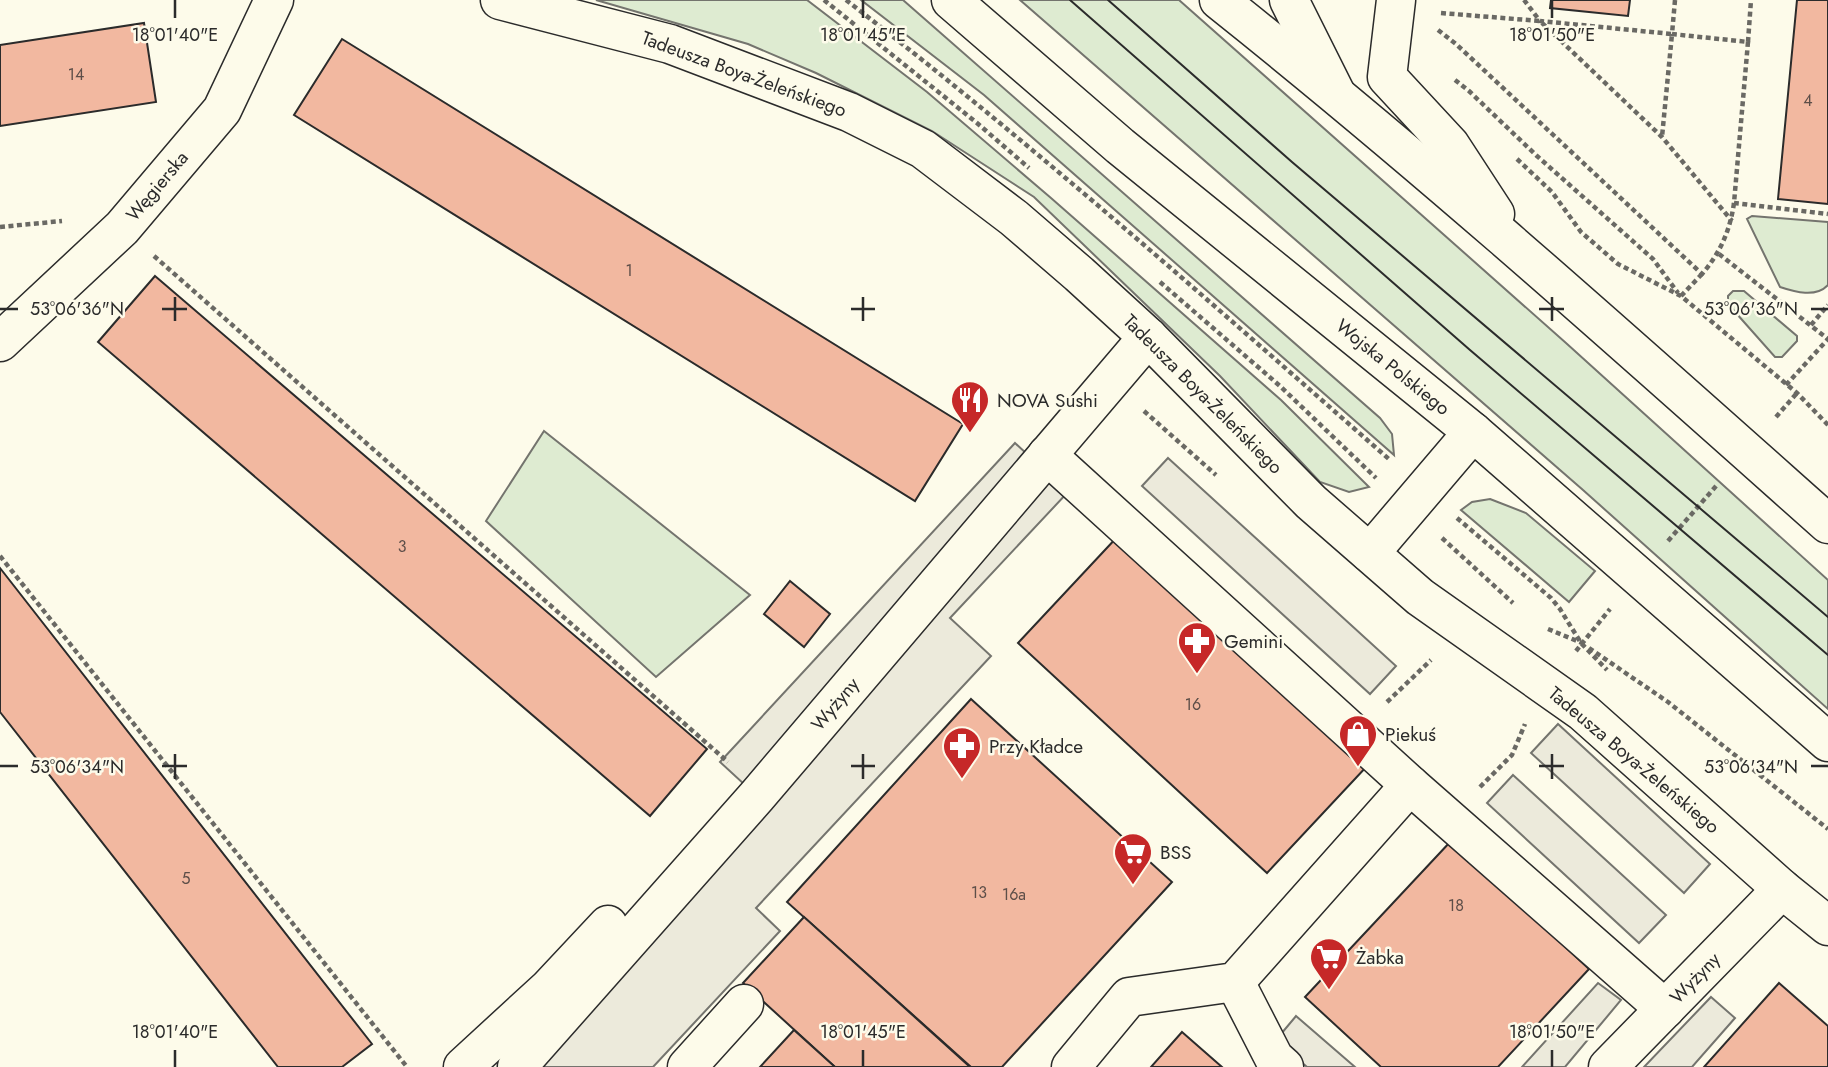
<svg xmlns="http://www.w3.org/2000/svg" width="1828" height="1067" viewBox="0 0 1828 1067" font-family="Jost,sans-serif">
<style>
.green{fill:#deebd1;stroke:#74746e;stroke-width:2}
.parking{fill:#eceadb;stroke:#74746e;stroke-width:2}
.building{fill:#f2b8a0;stroke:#2b2b2b;stroke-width:2}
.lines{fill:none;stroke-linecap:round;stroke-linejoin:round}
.minor-casing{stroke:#2b2b2b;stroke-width:41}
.major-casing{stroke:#2b2b2b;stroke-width:41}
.path{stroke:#6a6964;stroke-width:4.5;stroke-dasharray:5 3.5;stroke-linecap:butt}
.minor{stroke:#fdfbea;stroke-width:38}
.major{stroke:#fdfbea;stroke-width:38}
.tram{stroke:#2b2b2b;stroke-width:2}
.ticks{fill:none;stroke:#2b2b2b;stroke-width:2.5}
.labels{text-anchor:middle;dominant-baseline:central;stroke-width:5;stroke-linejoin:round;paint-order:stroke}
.number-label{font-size:16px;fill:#5d4e48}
.street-label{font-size:19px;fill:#2b2b2b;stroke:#fdfbea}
.poi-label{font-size:19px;fill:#2b2b2b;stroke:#fdfbea;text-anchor:start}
.ticks-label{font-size:18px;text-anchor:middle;fill:#2b2b2b;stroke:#fdfbea;stroke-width:5;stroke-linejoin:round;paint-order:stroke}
</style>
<rect width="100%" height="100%" fill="#fdfbea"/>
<!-- green -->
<g class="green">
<polygon points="596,0 807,0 927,92 1051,198 1281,400 1369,487 1349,492 1320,482 1220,376 1034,197 932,131 816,73 748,44"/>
<polygon points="861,0 903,0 1380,418 1392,434 1394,455 984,95"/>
<polygon points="1020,0 1179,0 1566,343 1828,580 1828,709 1583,490"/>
<path d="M1752 216 1828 222V285C1816 298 1795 292 1780 287L1747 219Z"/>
<polygon points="1733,291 1744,291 1797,336 1797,341 1782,357 1775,357 1728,304 1728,296"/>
<polygon points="544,431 750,595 656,677 486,521"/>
<polygon points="1490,499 1526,513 1595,571 1569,602 1461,510 1472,502"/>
</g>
<!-- parking -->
<g class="parking">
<polygon points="1015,443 1068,492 950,618 991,656 756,908 780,931 653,1067 508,1067 757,796 720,762"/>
<polygon points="1168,458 1396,666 1370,694 1142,486"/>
<polygon points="1558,724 1710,864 1684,893 1531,753"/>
<polygon points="1513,775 1666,915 1639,943 1487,803"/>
<polygon points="1598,983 1621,1000 1565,1067 1522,1067"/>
<polygon points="1711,997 1735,1018 1692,1067 1644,1067"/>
<polygon points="1296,1016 1355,1067 1307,1067 1276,1040"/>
</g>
<!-- building -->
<g class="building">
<polygon points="1551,0 1630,0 1628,16 1550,8"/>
<polygon points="1797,0 1828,0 1828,204 1778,199"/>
<polygon points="144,23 156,102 0,126 0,45"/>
<polygon points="342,39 963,424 915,501 294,115"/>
<polygon points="155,276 707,749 650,816 98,342"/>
<polygon points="1119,535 1368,765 1267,873 1018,643"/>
<polygon points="0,568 372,1044 342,1067 278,1067 0,712"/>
<polygon points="790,581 830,614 804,647 764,614"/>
<polygon points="971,699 1172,882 1002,1067 971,1067 787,902"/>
<polygon points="1451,841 1589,969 1498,1067 1381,1067 1305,997"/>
<polygon points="804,917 970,1067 835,1067 743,983"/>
<polygon points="1779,983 1828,1026 1828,1067 1704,1067"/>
<polygon points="794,1030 835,1067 760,1067"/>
<polygon points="1182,1032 1222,1067 1151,1067"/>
</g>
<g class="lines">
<defs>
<g id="minor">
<polyline points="500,0 670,44 849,112 923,149 1014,218 1079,274 1148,337 1311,502 1420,597 1583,712 1782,889 1828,926"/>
<polyline points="951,0 1120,146 1473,432 1828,742"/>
<path d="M1219 0C1429 167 1628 346 1828 524"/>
<polyline points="1396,0 1387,77 1450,145 1495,214"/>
<polyline points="0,342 122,228 222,110 274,0"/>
<polyline points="1047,455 1410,785 1665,1009"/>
<polyline points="1370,553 1473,432"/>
<polyline points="1235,982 1274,1058 1284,1067"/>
<polyline points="463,1067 549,988 608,925"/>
<polyline points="517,1067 757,796 1148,337"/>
<polyline points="687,1067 744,1004"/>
<polyline points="1071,1067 1129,997 1235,982 1410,785"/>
<polyline points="1608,1067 1782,889"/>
</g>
<polyline id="major" points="1289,0 1335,92"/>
</defs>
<!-- minor casing -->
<use href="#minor" class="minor-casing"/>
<!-- major casing -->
<use href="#major" class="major-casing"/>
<!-- path -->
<g class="path">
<polyline points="824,0 977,123 1029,168"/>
<path d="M846 0C1034 145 1211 303 1390 460"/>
<polyline points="1524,0 1540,21 1672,34 1662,137"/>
<polyline points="1675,0 1672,34 1748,42 1734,203 1828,214"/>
<polyline points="1441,13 1540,21 1662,137 1732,221"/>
<path d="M1438 30 1456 44 1702 274C1720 253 1730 231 1734 203"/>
<polyline points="1748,42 1751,0"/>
<polyline points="1455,80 1469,91 1537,156 1653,259 1678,293"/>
<polyline points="1517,159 1552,192 1581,232 1618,264 1681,296 1797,393 1828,425"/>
<polyline points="0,227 62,221"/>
<polyline points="1719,254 1828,339"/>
<polyline points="154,256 728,762"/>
<polyline points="1160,282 1280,386 1376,478"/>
<polyline points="1681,296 1702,274"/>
<polyline points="1811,325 1828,305"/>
<polyline points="1786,385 1828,339"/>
<polyline points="1144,411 1216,475"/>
<polyline points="1776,417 1797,393"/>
<polyline points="1457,518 1551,598 1560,609 1581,643 1607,670"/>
<polyline points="1442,538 1513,603"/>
<polyline points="1668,541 1717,485"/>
<polyline points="0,556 407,1067"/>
<polyline points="1548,629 1582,643"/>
<polyline points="1589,648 1668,702 1828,829"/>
<polyline points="1576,651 1610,609"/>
<polyline points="1387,702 1431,660"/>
<polyline points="1480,787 1512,755 1525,724"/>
</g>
<!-- minor -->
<use href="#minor" class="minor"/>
<!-- major -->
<use href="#major" class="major"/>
<!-- tram -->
<g class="tram">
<polyline points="1070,0 1470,350 1828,655"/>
<polyline points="1108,0 1292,162 1828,617"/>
</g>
</g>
<!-- ticks -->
<path class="ticks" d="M175 0V18M863 0V18M1552 0V18M175 297V321M863 297V321M1552 297V321M0 309H18M162 309H187M851 309H875M1539 309H1564M1811 309H1828M175 754V779M863 754V779M1552 754V779M0 766H18M162 766H187M851 766H875M1539 766H1564M1811 766H1828M175 1050V1067M863 1050V1067M1552 1050V1067"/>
<!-- icons -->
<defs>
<symbol id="restaurant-pin" viewBox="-11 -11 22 30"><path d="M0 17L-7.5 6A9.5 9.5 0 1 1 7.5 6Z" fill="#c62828" stroke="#fdfbea"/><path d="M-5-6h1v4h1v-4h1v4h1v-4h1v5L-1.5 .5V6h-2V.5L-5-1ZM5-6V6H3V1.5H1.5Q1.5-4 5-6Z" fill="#fff"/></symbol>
<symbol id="pharmacy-pin" viewBox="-11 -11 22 30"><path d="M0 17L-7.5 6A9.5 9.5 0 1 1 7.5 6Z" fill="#c62828" stroke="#fdfbea"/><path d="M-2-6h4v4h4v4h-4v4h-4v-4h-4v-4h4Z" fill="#fff"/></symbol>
<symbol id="shop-pin" viewBox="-11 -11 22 30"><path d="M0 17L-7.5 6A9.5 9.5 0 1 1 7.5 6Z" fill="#c62828" stroke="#fdfbea"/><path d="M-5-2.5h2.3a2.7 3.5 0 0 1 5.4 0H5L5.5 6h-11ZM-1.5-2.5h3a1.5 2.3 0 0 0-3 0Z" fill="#fff"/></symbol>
<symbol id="supermarket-pin" viewBox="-11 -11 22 30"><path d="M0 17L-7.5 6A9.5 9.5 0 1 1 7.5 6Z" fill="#c62828" stroke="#fdfbea"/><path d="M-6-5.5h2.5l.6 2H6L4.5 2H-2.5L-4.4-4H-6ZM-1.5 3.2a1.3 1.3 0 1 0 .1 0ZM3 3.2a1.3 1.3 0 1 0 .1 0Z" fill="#fff"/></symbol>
</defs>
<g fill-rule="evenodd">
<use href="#restaurant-pin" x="948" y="378" width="44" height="60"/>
<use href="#pharmacy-pin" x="1175" y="619" width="44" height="60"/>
<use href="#shop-pin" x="1336" y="712" width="44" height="60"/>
<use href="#pharmacy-pin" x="940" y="724" width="44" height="60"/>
<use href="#supermarket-pin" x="1111" y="830" width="44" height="60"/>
<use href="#supermarket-pin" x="1307" y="935" width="44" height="60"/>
</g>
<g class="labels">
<!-- number labels -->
<g class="number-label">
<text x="76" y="74">14</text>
<text x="1808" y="100">4</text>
<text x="629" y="270">1</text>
<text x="402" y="546">3</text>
<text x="1193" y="704">16</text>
<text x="186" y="878">5</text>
<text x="979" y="892">13</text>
<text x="1014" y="894">16a</text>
<text x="1456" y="905">18</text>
</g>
<!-- street labels -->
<g class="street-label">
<text transform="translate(744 74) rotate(20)">Tadeusza Boya-Żeleńskiego</text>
<text transform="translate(157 186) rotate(-50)">Węgierska</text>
<text transform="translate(1393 367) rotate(39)">Wojska Polskiego</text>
<text transform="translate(1203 394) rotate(45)">Tadeusza Boya-Żeleńskiego</text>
<text transform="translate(835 704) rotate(-50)">Wyżyny</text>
<text transform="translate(1634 760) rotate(40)">Tadeusza Boya-Żeleńskiego</text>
<text transform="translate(1695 978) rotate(-46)">Wyżyny</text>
</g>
<!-- poi labels -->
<g class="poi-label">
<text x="997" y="400">NOVA Sushi</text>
<text x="1224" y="641">Gemini</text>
<text x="1385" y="734">Piekuś</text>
<text x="989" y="746">Przy Kładce</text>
<text x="1160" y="852">BSS</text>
<text x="1356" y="957">Żabka</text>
</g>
</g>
<g class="ticks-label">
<text x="175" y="41">18°01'40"E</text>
<text x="863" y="41">18°01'45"E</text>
<text x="1552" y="41">18°01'50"E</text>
<text x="77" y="315">53°06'36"N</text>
<text x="1751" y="315">53°06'36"N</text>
<text x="77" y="773">53°06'34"N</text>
<text x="1751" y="773">53°06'34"N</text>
<text x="175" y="1038">18°01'40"E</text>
<text x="863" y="1038">18°01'45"E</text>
<text x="1552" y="1038">18°01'50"E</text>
</g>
</svg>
